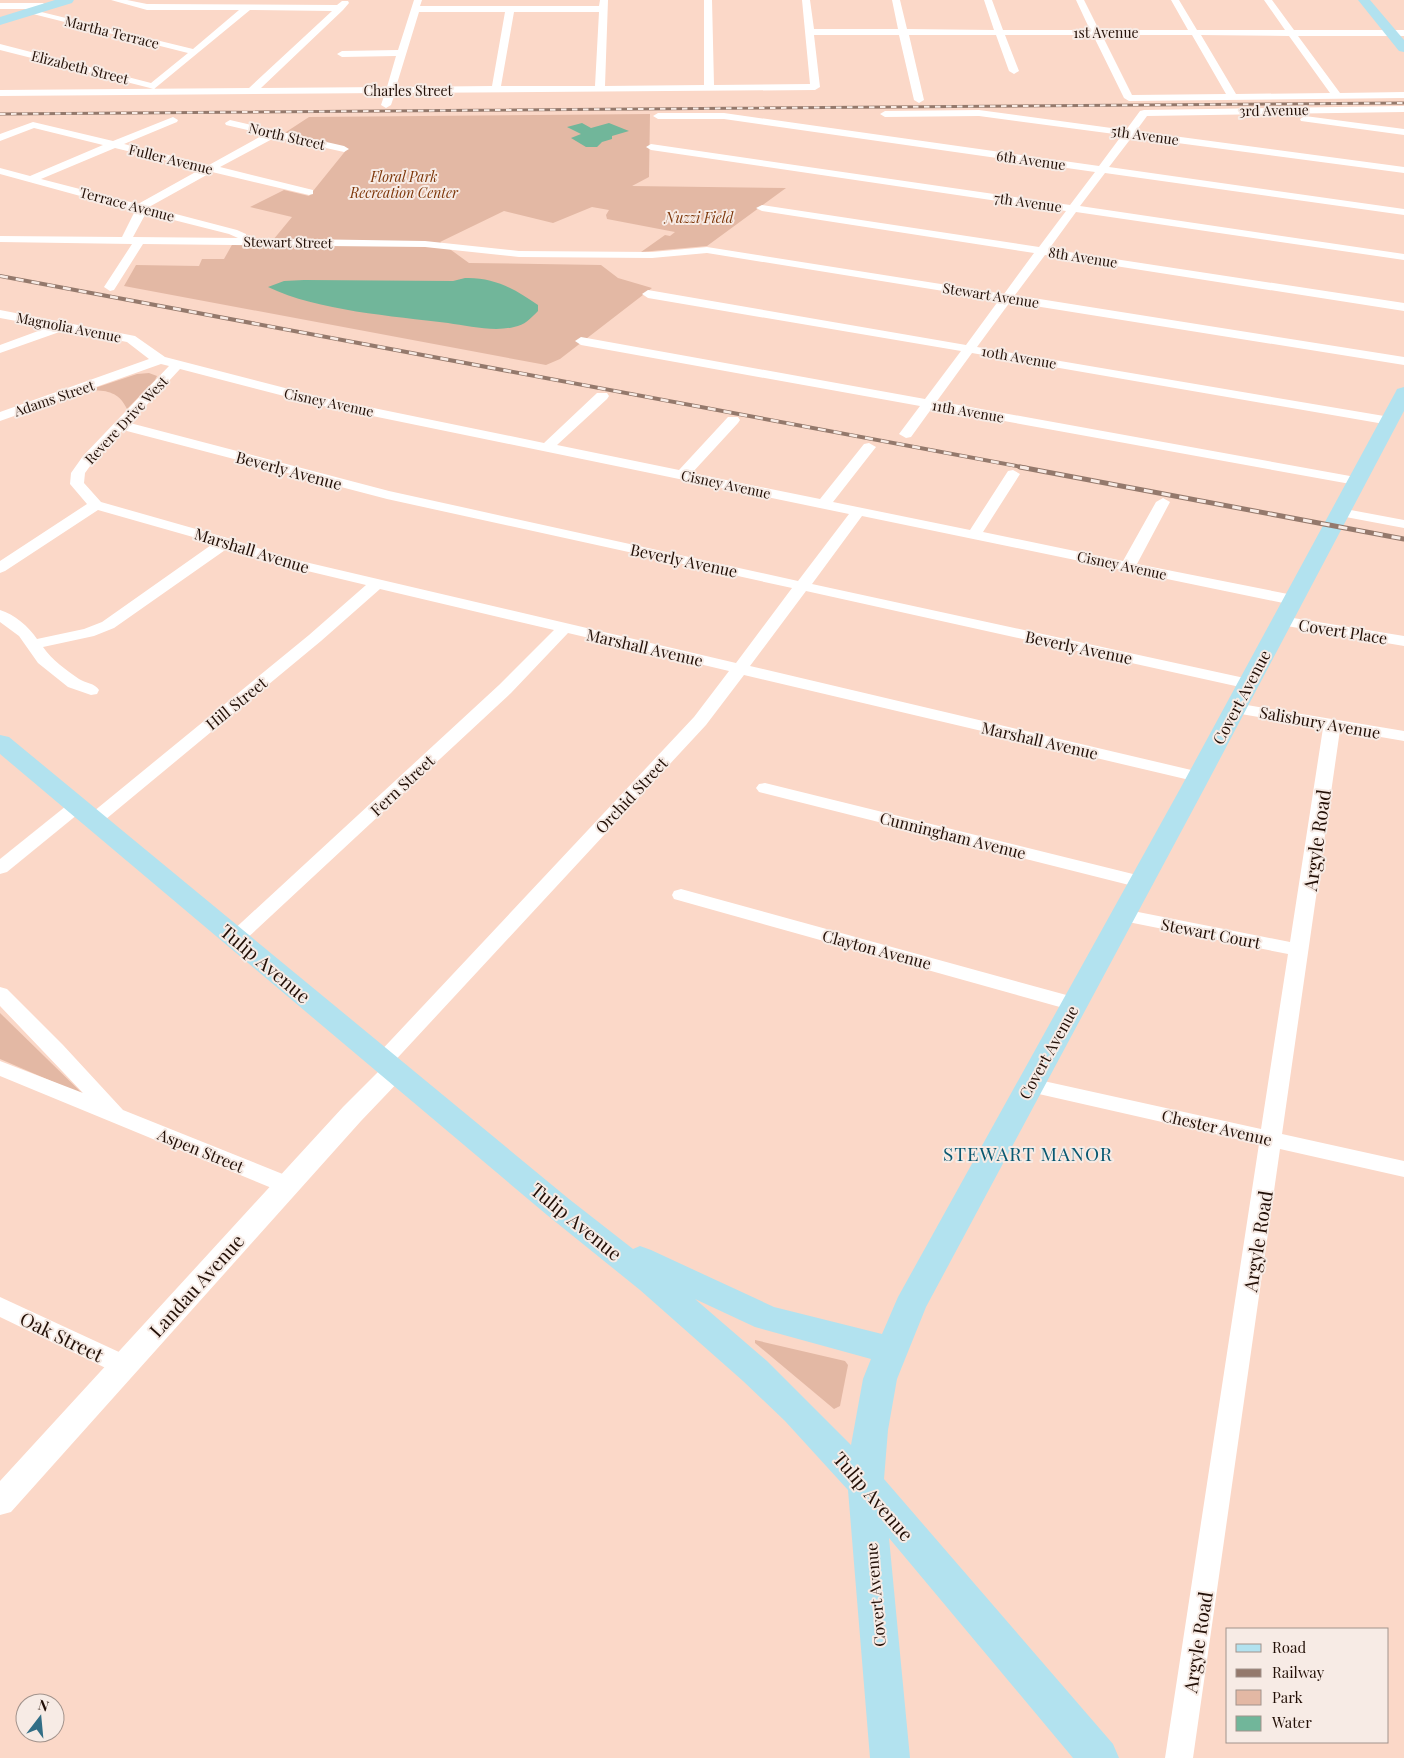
<svg xmlns="http://www.w3.org/2000/svg" width="1404" height="1758" viewBox="0 0 1404 1758" font-family="'Playfair Display',serif">
<style>
.green{fill:#e3b8a4}
.water{fill:#71b69a}
.lines{fill:none;stroke-linecap:round;stroke-linejoin:round}
.minor{fill:#fff;fill-rule:evenodd}
.tertiary{fill:#fff;fill-rule:evenodd}
.secondary{fill:#b2e2ef;fill-rule:evenodd}
.rail-far2-casing{stroke:#94796c;stroke-width:3}
.rail-far1-casing{stroke:#94796c;stroke-width:4}
.rail-casing{stroke:#94796c;stroke-width:5}
.rail-far2{stroke:#f7ebe5;stroke-width:2;stroke-dasharray:5.5;stroke-linecap:butt}
.rail-far1{stroke:#f7ebe5;stroke-width:2.5;stroke-dasharray:8;stroke-linecap:butt}
.rail{stroke:#f7ebe5;stroke-width:3;stroke-dasharray:9;stroke-linecap:butt}
.labels{text-anchor:middle;dominant-baseline:central;stroke-width:4;stroke-linejoin:round;paint-order:stroke}
.far-street-label{font-size:14px;fill:#220f06;stroke:#f7ebe5}
.far-park-label{font-size:14px;font-style:italic;fill:#7d3609;stroke:#f7ebe5}
.street-label{font-size:16px;fill:#220f06;stroke:#f7ebe5}
.near-street-label{font-size:19px;fill:#220f06;stroke:#f7ebe5}
.quarter-label{font-size:19px;letter-spacing:1px;fill:#085871;stroke:#f7ebe5}
</style>
<rect width="100%" height="100%" fill="#fbd8c8"/>
<!-- green -->
<g class="green">
<polygon points="650,114 649,177 632,186 786,188 707,246 641,252 665,235 670,236 675,232 607,219 606,215 609,210 592,207 553,223 504,211 440,242 469,263 601,265 618,278 652,288 560,359 546,365 124,286 136,265 199,266 202,259 224,259 233,243 273,240 292,217 250,207 284,190 309,196 347,149 283,134 309,117"/>
<path d="M149 373 157 376 155 380 127 409C119 391 104 389 86 391L137 374Z"/>
<polygon points="0,1013 84,1095 0,1059"/>
<polygon points="755,1340 845,1361 848,1365 840,1406 834,1409 755,1343"/>
</g>
<!-- water -->
<g class="water">
<polygon points="582,123 591,128 609,123 629,131 612,136 612,139 602,142 597,147 586,147 571,138 581,134 567,127"/>
<path d="M465 278C494 277 515 289 538 305V311C530 319 525 325 514 327 494 332 468 326 448 323 393 316 318 311 268 287L284 281 304 280 453 281Z"/>
</g>
<g class="lines">
<!-- minor -->
<g class="minor">
<path d="M111 0H127L147 4 337 5 342 1H348L349 3 343 10 261 88 387 87 396 56 342 57 337 54 342 51 398 50 414 0H422L420 6H599L600 0H608L605 86 704 85V0H712L714 85 810 84 802 0H810L814 29H898L892 0H900L907 29 994 30 984 0H992L1003 30H1090L1076 0H1084L1099 30H1188L1171 0H1179L1197 30H1285L1264 0H1272L1294 30H1404V36H1298L1340 93 1404 92V98L1129 101 1124 98 1093 35H1005L1019 71 1014 74 1009 71 996 35H909L924 100 919 103 914 100 899 35H814L820 87 815 90 395 93 391 105 386 108 381 105 385 93 0 96V90L249 88 332 11 250 10 154 89 0 50V44L151 83 188 53 25 12 29 9 193 49 239 10H147ZM419 12H505L492 86 396 87ZM514 12H599L595 86H501ZM1102 35H1192L1226 94 1132 95ZM1201 35 1289 36 1330 93 1236 94Z"/>
<polygon points="0,3 43,3 47,6 43,9 0,9"/>
<path d="M1404 106V112L1147 116 1136 131 1404 167V173L1132 137 1109 167 1404 209V215L1105 173 1080 206 1404 254V260L1076 212 1049 249 1404 303V311L1045 255 1015 295 1404 357V365L1010 302 977 347 1390 417 1395 418 1397 421 1395 424 1390 425 972 353 937 401 1361 478 1363 481 1356 485 932 408 911 437 906 438 899 434 920 406 581 345 575 341 581 337 925 399 961 351 648 298 642 294 648 290 966 345 999 300 707 253 652 258 519 257 425 247 143 244 114 290 110 291 104 287 132 244 0 242V236L122 237 135 211 0 174V168L30 176 103 145 34 128 0 141V134L33 122 113 141 173 117 178 120 177 122 124 144 209 165 265 134 226 125 225 123 230 120 344 146 349 149 344 152 276 137 220 167 313 190V194L309 195 212 172 149 207 237 230 246 234V238L425 241 519 251 652 252 707 247 1004 294 1034 253 762 211 756 208 762 205 1039 247 1066 211 651 150 646 147 651 144 1070 205 1095 172 724 119H658L653 116 658 113H724L1099 166 1122 135 979 116 885 117 880 114 885 111 979 110 1126 130 1140 111 1144 110ZM115 148 201 169 138 204 41 179ZM146 213 229 234 238 238 133 237Z"/>
<polygon points="1305,116 1404,129 1404,135 1301,121 1300,119"/>
<path d="M0 310 135 336 165 357 320 397 544 443 597 393H607L609 396 607 399 557 445 679 470 728 417H738L740 420 738 423 692 473 820 499 864 444 869 443 876 447 833 502 970 530 1008 471 1013 470 1020 474 983 532 1123 561 1156 502 1163 498 1170 502 1137 564 1293 595 1301 600 1293 605 862 516 812 584 1249 679 1255 680 1257 684 1255 688 1249 689 806 591 750 666 1204 773 1207 777 1204 781 1198 782 744 675 706 725 390 1066 383 1068 376 1066 373 1061 376 1056 694 717 729 671 568 633 511 693 243 942 236 944 229 942 226 938 229 934 499 685 554 630 380 589 321 641 100 824H88L85 820 88 816 309 635 366 585 278 564 228 548 114 628 94 636 43 647C52 660 66 670 79 679 85 683 95 683 99 690L97 694 91 695 68 687 38 663 19 636 0 622V610C14 614 29 627 37 639L84 629 102 622 214 543 98 510 5 571 0 573V561L87 504 70 484 71 473 83 456 169 366 161 364 0 421V412L149 359 127 342 65 330 0 353V345L49 327 0 318ZM180 369 319 405 849 514 798 581 389 491 130 423ZM123 430 387 499 792 588 736 663 288 558 231 539 101 502 84 483 85 473 93 462Z"/>
<polygon points="1340,508 1404,520 1404,528 1335,515 1333,512 1335,509"/>
<polygon points="1281,616 1404,636 1404,646 1275,624 1273,621"/>
<polygon points="1235,703 1404,731 1404,741 1340,730 1282,1134 1404,1161 1404,1177 1280,1149 1193,1758 1165,1758 1259,1144 1030,1092 1023,1090 1019,1085 1023,1080 1030,1078 1261,1129 1288,954 1123,921 1116,919 1113,915 1116,911 1123,909 1290,942 1323,728 1229,712 1227,708 1229,704"/>
<polygon points="765,783 1141,876 1148,878 1150,882 1148,886 1141,888 759,792 756,788 759,784"/>
<polygon points="77,801 83,802 86,806 83,810 7,872 0,874 0,859 71,802"/>
<polygon points="681,889 1081,999 1084,1004 1081,1009 1074,1011 674,899 672,895 674,891"/>
<polygon points="0,987 7,989 63,1045 123,1110 295,1179 298,1185 295,1191 287,1193 279,1191 0,1076 0,1061 83,1093 0,1006"/>
<polygon points="0,1297 132,1358 135,1365 132,1372 123,1375 114,1372 0,1317"/>
</g>
<!-- tertiary -->
<polygon class="tertiary" points="394,1062 403,1065 407,1071 403,1077 361,1121 11,1512 0,1515 0,1481 343,1107 385,1065"/>
<!-- secondary -->
<g class="secondary">
<polygon points="55,0 74,0 72,3 0,25 0,17"/>
<polygon points="1358,0 1370,0 1404,40 1404,52 1399,51"/>
<path d="M1404 387V411L1204 789 926 1307 897 1379 888 1430 884 1479 1113 1744 1119 1758H1073L889 1538 910 1758H870L848 1490 785 1421 743 1381 640 1290 547 1215 0 754V735L9 737 569 1199 633 1249 640 1246 651 1250 774 1307 882 1334 898 1297 1180 789 1395 393 1397 389ZM695 1299 755 1327 871 1359 863 1379 851 1445 767 1361Z"/>
</g>
<defs>
<polyline id="rail-far2" points="0,114 1404,103"/>
<polyline id="rail-far1" points="0,276 1027,468"/>
<polyline id="rail" points="1020,467 1404,539"/>
</defs>
<!-- rail-far2 casing -->
<use href="#rail-far2" class="rail-far2-casing"/>
<!-- rail-far1 casing -->
<use href="#rail-far1" class="rail-far1-casing"/>
<!-- rail casing -->
<use href="#rail" class="rail-casing"/>
<!-- rail-far2 -->
<use href="#rail-far2" class="rail-far2"/>
<!-- rail-far1 -->
<use href="#rail-far1" class="rail-far1"/>
<!-- rail -->
<use href="#rail" class="rail"/>
</g>
<g class="labels">
<!-- far-street labels -->
<g class="far-street-label">
<text transform="translate(112 32) rotate(14)">Martha Terrace</text>
<text x="1106" y="32">1st Avenue</text>
<text transform="translate(80 67) rotate(14)">Elizabeth Street</text>
<text x="408" y="90">Charles Street</text>
<text transform="translate(1274 110) rotate(-1)">3rd Avenue</text>
<text transform="translate(1145 135) rotate(8)">5th Avenue</text>
<text transform="translate(287 136) rotate(13)">North Street</text>
<text transform="translate(171 159) rotate(14)">Fuller Avenue</text>
<text transform="translate(1031 160) rotate(8)">6th Avenue</text>
<text transform="translate(1028 202) rotate(8)">7th Avenue</text>
<text transform="translate(127 204) rotate(15)">Terrace Avenue</text>
<text transform="translate(288 242) rotate(1)">Stewart Street</text>
<text transform="translate(1083 257) rotate(9)">8th Avenue</text>
<text transform="translate(991 295) rotate(9)">Stewart Avenue</text>
<text transform="translate(69 327) rotate(11)">Magnolia Avenue</text>
<text transform="translate(1019 357) rotate(10)">10th Avenue</text>
<text transform="translate(54 398) rotate(-19)">Adams Street</text>
<text transform="translate(329 402) rotate(12)">Cisney Avenue</text>
<text transform="translate(968 411) rotate(10)">11th Avenue</text>
<text transform="translate(126 420) rotate(-47)">Revere Drive West</text>
<text transform="translate(726 484) rotate(12)">Cisney Avenue</text>
<text transform="translate(1122 565) rotate(12)">Cisney Avenue</text>
</g>
<!-- far-park labels -->
<g class="far-park-label">
<text x="404" y="176">Floral Park<tspan x="404" dy="16">Recreation Center</tspan></text>
<text x="699" y="217">Nuzzi Field</text>
</g>
<!-- street labels -->
<g class="street-label">
<text transform="translate(289 470) rotate(15)">Beverly Avenue</text>
<text transform="translate(252 550) rotate(17)">Marshall Avenue</text>
<text transform="translate(684 560) rotate(12)">Beverly Avenue</text>
<text transform="translate(1343 631) rotate(9)">Covert Place</text>
<text transform="translate(645 647) rotate(13)">Marshall Avenue</text>
<text transform="translate(1079 647) rotate(12)">Beverly Avenue</text>
<text transform="translate(1241 697) rotate(-62)">Covert Avenue</text>
<text transform="translate(236 703) rotate(-39)">Hill Street</text>
<text transform="translate(1320 722) rotate(10)">Salisbury Avenue</text>
<text transform="translate(1040 740) rotate(13)">Marshall Avenue</text>
<text transform="translate(402 785) rotate(-43)">Fern Street</text>
<text transform="translate(631 795) rotate(-47)">Orchid Street</text>
<text transform="translate(953 835) rotate(14)">Cunningham Avenue</text>
<text transform="translate(1211 933) rotate(11)">Stewart Court</text>
<text transform="translate(877 949) rotate(15)">Clayton Avenue</text>
<text transform="translate(1048 1052) rotate(-61)">Covert Avenue</text>
<text transform="translate(1217 1127) rotate(13)">Chester Avenue</text>
<text transform="translate(201 1150) rotate(22)">Aspen Street</text>
<text transform="translate(875 1595) rotate(-95)">Covert Avenue</text>
</g>
<!-- near-street labels -->
<g class="near-street-label">
<text transform="translate(1316 840) rotate(-82)">Argyle Road</text>
<text transform="translate(266 963) rotate(40)">Tulip Avenue</text>
<text transform="translate(577 1221) rotate(39)">Tulip Avenue</text>
<text transform="translate(1257 1241) rotate(-81)">Argyle Road</text>
<text transform="translate(196 1285) rotate(-48)">Landau Avenue</text>
<text transform="translate(62 1336) rotate(26)">Oak Street</text>
<text transform="translate(874 1496) rotate(49)">Tulip Avenue</text>
<text transform="translate(1197 1642) rotate(-81)">Argyle Road</text>
</g>
<!-- quarter labels -->
<g class="quarter-label">
<text x="1028" y="1153">STEWART MANOR</text>
</g>
</g>
<!-- legend -->
<rect x="1226" y="1628" width="162" height="115" fill="#f7ebe5" stroke="#a2938c"/>
<rect x="1236" y="1644" width="25" height="8" fill="#b2e2ef" stroke="#a2938c"/>
<text x="1272" y="1653" font-size="15" fill="#220f06">Road</text>
<rect x="1236" y="1669" width="25" height="8" fill="#94796c" stroke="#a2938c"/>
<text x="1272" y="1678" font-size="15" fill="#220f06">Railway</text>
<rect x="1236" y="1690" width="25" height="15" fill="#e3b8a4" stroke="#a2938c"/>
<text x="1272" y="1703" font-size="15" fill="#220f06">Park</text>
<rect x="1236" y="1716" width="25" height="15" fill="#71b69a" stroke="#a2938c"/>
<text x="1272" y="1728" font-size="15" fill="#220f06">Water</text>
<!-- north arrow -->
<g transform="translate(40 1718) rotate(16)"><circle r="24" fill="#f7ebe5" stroke="#a2938c"/>
<path d="M0-4L9 19L0 12L-9 19Z" fill="#326e86"/>
<text y="-8" font-size="14" font-weight="bold" text-anchor="middle" fill="#220f06">N</text>
</g>
</svg>
